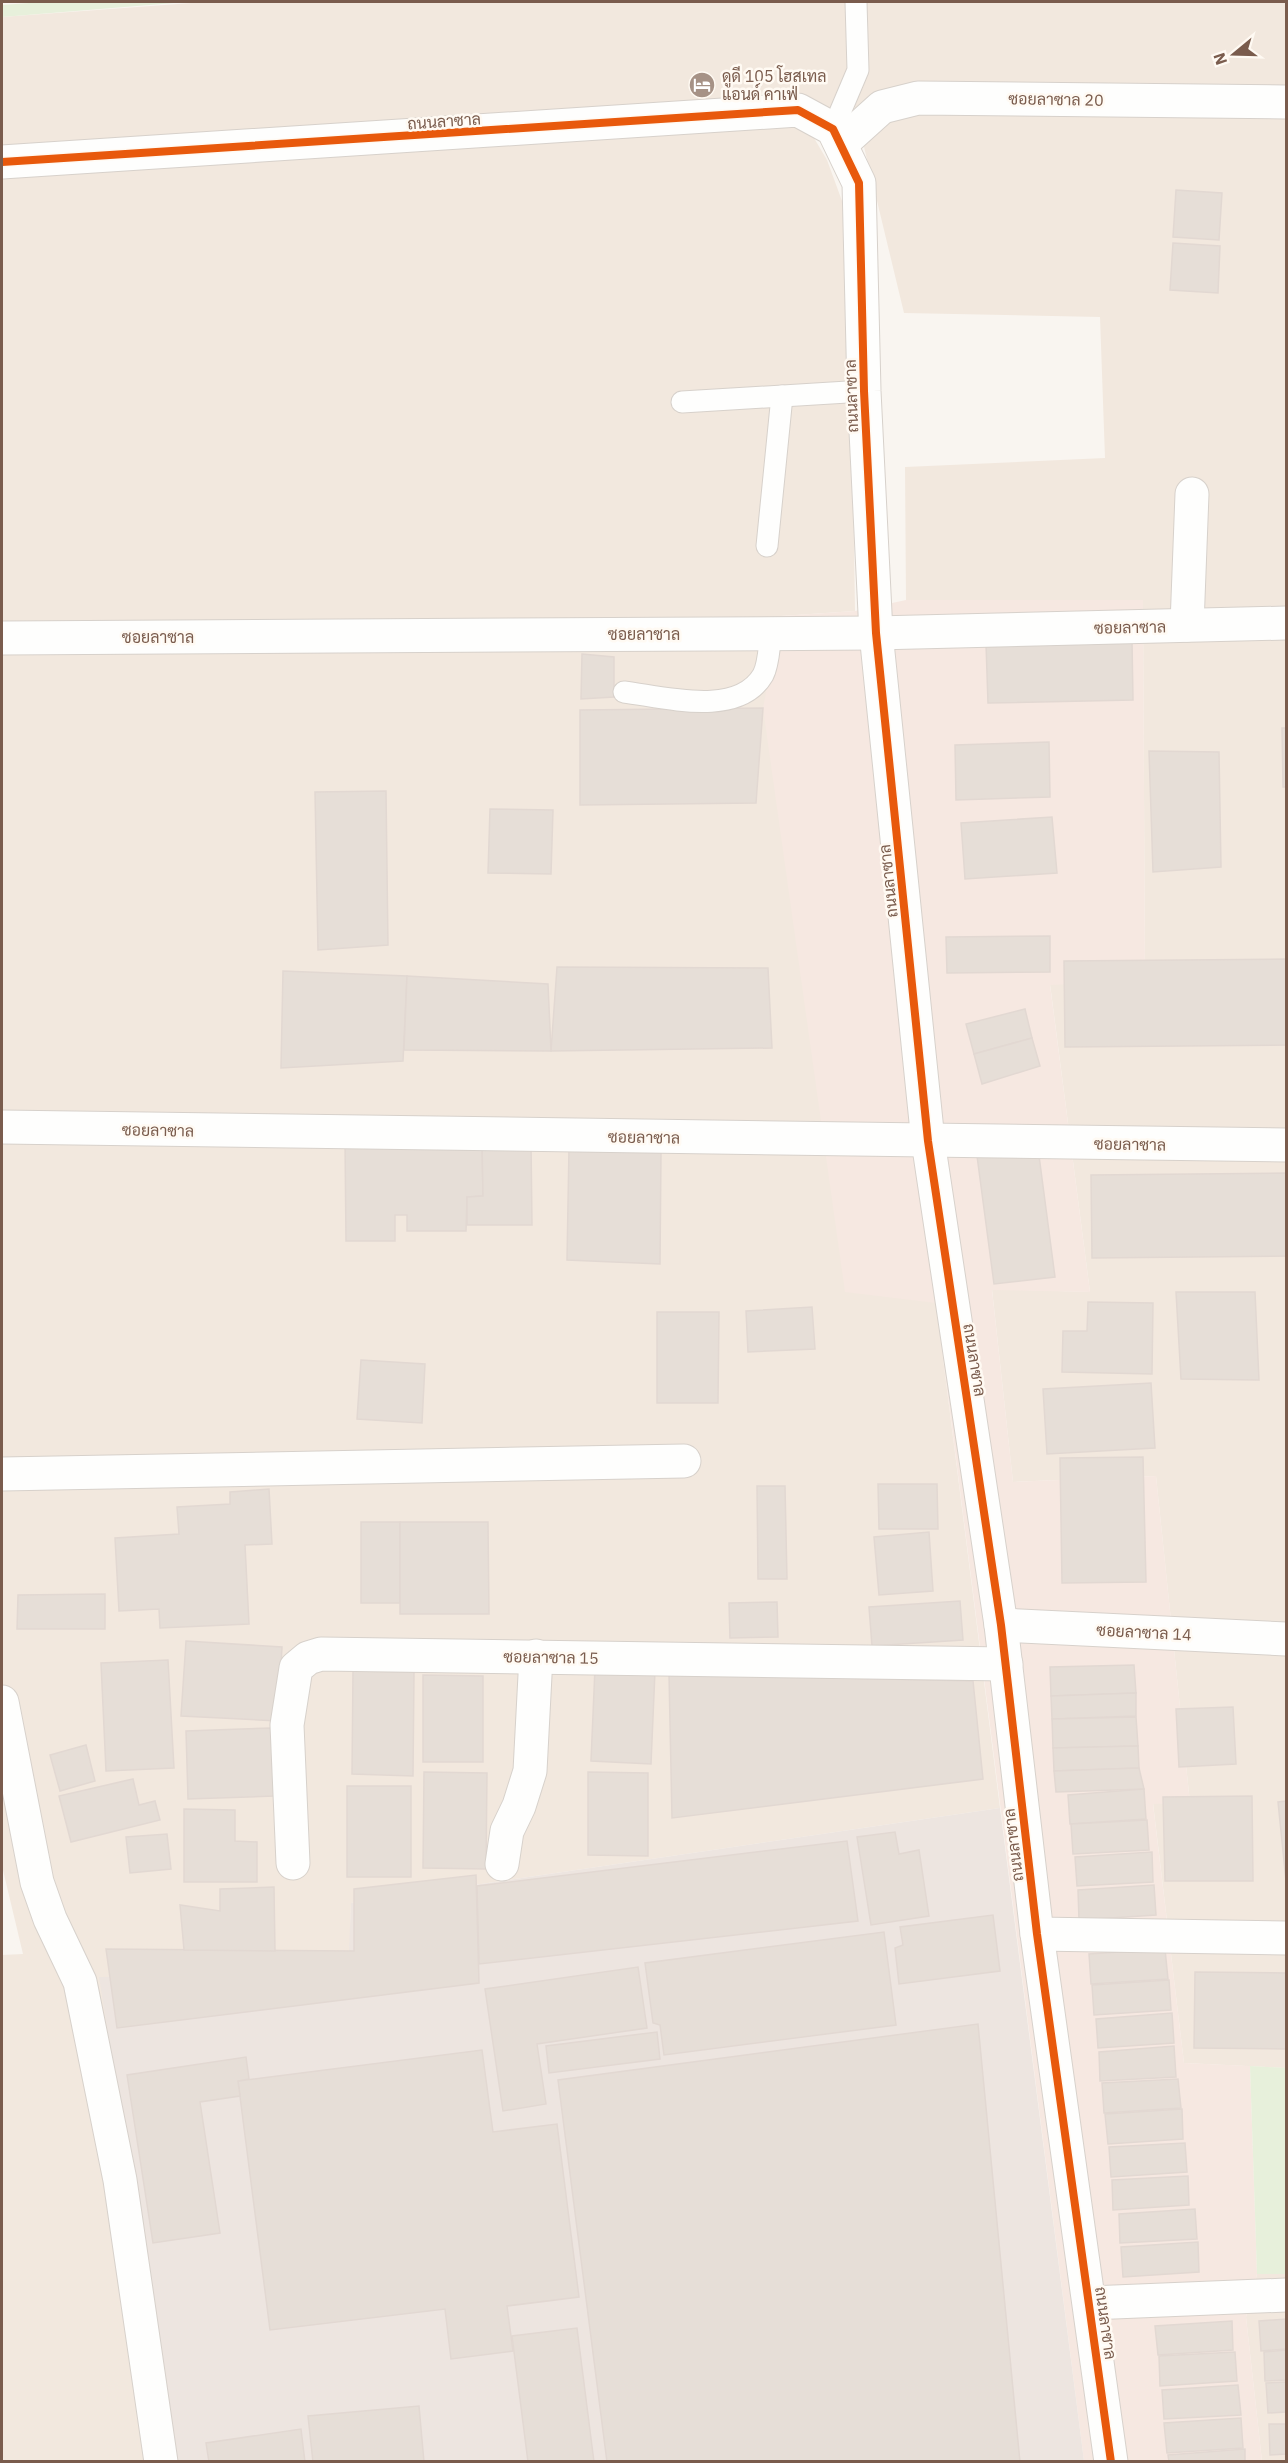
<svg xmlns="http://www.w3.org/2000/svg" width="1288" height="2463" viewBox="0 0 1288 2463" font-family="'IBM Plex Sans',Sarabun,sans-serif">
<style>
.residential{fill:#f2e8de}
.commercial{fill:#f6e8e1}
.industrial{fill:#ede5e0}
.green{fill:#e7f0db}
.building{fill:#e6ded7;stroke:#e2d8d2;stroke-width:1.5}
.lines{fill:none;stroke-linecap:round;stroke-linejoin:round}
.service-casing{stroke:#d7d1cb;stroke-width:23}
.minor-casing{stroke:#d7d1cb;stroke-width:35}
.tertiary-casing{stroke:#d7d1cb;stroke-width:35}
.service{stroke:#fefefd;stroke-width:21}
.minor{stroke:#fefefd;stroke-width:33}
.tertiary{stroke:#fefefd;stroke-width:33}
.cycleway-casing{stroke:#fffaf3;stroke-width:11}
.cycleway{stroke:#e8590c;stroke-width:8}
.labels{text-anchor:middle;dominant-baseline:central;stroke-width:5;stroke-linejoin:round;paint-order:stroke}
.poi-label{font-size:16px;fill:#7a5c4d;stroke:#fffaf3;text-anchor:start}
.street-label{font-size:16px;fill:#7a5c4d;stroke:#fffaf3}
</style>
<rect width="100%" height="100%" fill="#f9f5f0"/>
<!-- residential -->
<g class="residential">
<polygon points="205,2 1286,2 1286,2068 1184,2063 1153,1803 1190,1803 1156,1476 1013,1482 992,1289 1090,1292 1050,984 1145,981 1143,601 906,600 905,467 1105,458 1100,317 904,313 852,97 814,138 827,160 849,220 855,611 781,616 936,1303 1000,1808 351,1903 349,1974 176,2461 2,2461 2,1955 23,1954 2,1866 2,17"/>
<polygon points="1257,2274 1286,2274 1286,2461 1262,2461 1246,2317"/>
</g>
<!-- commercial -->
<polygon class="commercial" points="906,600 1143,600 1145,981 1050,985 1090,1292 992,1290 1013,1482 1156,1476 1190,1803 1153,1804 1184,2063 1250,2066 1257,2274 1246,2317 1262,2461 1084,2461 936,1303 845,1292 763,708 781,616 855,611"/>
<!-- industrial -->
<polygon class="industrial" points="1000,1808 1084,2461 176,2461 99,1977 348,1974 351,1903"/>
<!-- green -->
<g class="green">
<polygon points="42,2 186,2 2,17 2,5"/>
<polygon points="1250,2066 1286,2068 1286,2274 1257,2274"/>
</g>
<!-- building -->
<g class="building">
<polygon points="1176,190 1222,193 1219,240 1173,237"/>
<polygon points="1173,243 1220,246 1218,293 1170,290"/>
<polygon points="1132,641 1133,700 988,703 986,644"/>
<polygon points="582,654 614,657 614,697 581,699"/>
<polygon points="763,708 756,803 580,805 580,710"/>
<polygon points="1282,728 1286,728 1286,787 1283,787"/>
<polygon points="1049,742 1050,797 956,800 955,745"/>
<polygon points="1149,751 1219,752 1221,867 1153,872"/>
<polygon points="386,791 388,945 318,950 315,792"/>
<polygon points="490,809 553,810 551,874 488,873"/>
<polygon points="1052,817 1057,873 965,879 961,823"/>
<polygon points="1050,936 1050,972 947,973 946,937"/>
<polygon points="1286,959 1286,1045 1065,1047 1064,961"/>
<polygon points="557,967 768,968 772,1048 551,1051"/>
<polygon points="283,971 407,976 403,1061 281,1068"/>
<polygon points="407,976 548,984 551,1051 404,1050"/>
<polygon points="1025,1009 1032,1038 974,1054 966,1024"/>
<polygon points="1032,1038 1040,1066 982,1084 974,1054"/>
<polygon points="345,1141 482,1142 483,1196 467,1197 466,1231 407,1231 407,1215 395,1215 395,1241 346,1241"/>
<polygon points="531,1141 532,1225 467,1225 467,1197 483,1196 482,1142"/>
<polygon points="569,1148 661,1152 660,1264 567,1260"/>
<polygon points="1038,1148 1055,1277 994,1284 977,1156"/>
<polygon points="1286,1173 1286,1256 1092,1258 1091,1175"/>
<polygon points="1176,1292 1255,1292 1259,1380 1181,1379"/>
<polygon points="1088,1302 1153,1303 1152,1374 1062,1372 1063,1331 1087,1331"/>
<polygon points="812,1307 815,1349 748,1352 746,1311"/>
<polygon points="657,1312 719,1312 718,1403 657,1403"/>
<polygon points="361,1360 425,1364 422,1423 357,1419"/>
<polygon points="1151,1383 1155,1448 1047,1454 1043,1389"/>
<polygon points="1143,1457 1146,1582 1062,1583 1060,1458"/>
<polygon points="878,1484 937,1484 938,1529 879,1529"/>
<polygon points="757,1486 785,1486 787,1579 758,1579"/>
<polygon points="269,1489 272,1544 245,1545 249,1624 160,1628 159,1609 119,1611 115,1538 179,1534 177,1507 230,1504 230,1492"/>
<rect x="361" y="1522" width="39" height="81"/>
<polygon points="400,1522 488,1522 489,1614 400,1614"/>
<polygon points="929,1532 933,1591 879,1595 874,1537"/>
<polygon points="105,1594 105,1629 17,1629 18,1595"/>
<polygon points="960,1601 963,1640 872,1646 869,1607"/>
<polygon points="777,1602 778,1637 730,1638 729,1603"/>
<polygon points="186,1641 282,1647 278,1721 181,1716"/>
<polygon points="168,1660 174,1768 106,1771 101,1663"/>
<polygon points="1134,1665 1136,1693 1051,1696 1050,1667"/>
<polygon points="595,1668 655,1671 651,1764 591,1761"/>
<polygon points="353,1671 414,1672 413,1776 352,1774"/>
<polygon points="669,1674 973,1681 983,1779 672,1818"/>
<polygon points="423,1675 483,1676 483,1762 423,1762"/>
<polygon points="1136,1693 1136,1716 1052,1719 1051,1696"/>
<polygon points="1233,1707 1236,1764 1179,1767 1176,1709"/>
<polygon points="1136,1717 1138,1746 1053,1748 1052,1719"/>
<polygon points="271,1728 274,1796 188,1799 186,1731"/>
<polygon points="86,1745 95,1781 60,1791 50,1755"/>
<polygon points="1138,1746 1139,1768 1054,1771 1053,1748"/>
<polygon points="1139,1768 1144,1789 1056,1792 1054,1771"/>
<polygon points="424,1772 487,1773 486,1869 423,1868"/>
<polygon points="588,1772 648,1773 648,1856 588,1855"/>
<polygon points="133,1779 139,1805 155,1801 160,1820 71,1842 59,1796"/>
<rect x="347" y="1786" width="64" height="91"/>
<polygon points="1144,1789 1146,1819 1070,1824 1068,1795"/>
<polygon points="1252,1796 1253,1881 1165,1881 1163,1797"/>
<polygon points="1286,1801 1286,1881 1278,1802"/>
<polygon points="184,1809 235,1810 235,1841 257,1842 257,1882 184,1882"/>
<polygon points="1147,1820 1149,1850 1073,1854 1071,1824"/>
<polygon points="895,1832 899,1854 919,1850 929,1916 871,1925 857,1837"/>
<polygon points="167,1834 171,1869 130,1873 126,1837"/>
<polygon points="847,1841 858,1921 479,1964 477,1886"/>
<polygon points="1152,1852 1153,1882 1077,1886 1075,1857"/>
<polygon points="476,1875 479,1983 117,2028 106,1949 354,1951 354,1889"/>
<polygon points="1154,1885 1156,1915 1079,1920 1078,1890"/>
<polygon points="274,1887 275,1951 184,1950 180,1905 220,1911 220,1889"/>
<polygon points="993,1915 1000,1971 899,1984 895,1948 903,1945 900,1927"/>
<polygon points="884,1932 896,2025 664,2055 660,2025 653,2023 645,1963"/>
<polygon points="1165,1949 1168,1979 1091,1984 1089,1954"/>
<polygon points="638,1967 647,2028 537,2044 546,2104 503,2111 485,1989"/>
<polygon points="1195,1972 1286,1973 1286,2049 1194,2048"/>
<polygon points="1169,1980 1171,2010 1094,2015 1092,1985"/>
<polygon points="1172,2013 1174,2043 1098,2048 1096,2019"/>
<polygon points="978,2024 1020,2462 607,2462 558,2080"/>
<polygon points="657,2032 660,2059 549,2073 546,2046"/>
<polygon points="1174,2046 1176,2077 1100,2081 1099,2052"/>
<polygon points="482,2050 493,2132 557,2124 579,2297 507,2306 513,2351 451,2359 445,2309 270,2330 238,2081"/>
<polygon points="246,2057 249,2079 238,2081 240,2096 200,2102 220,2233 153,2243 127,2075"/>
<polygon points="1178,2079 1181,2108 1104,2113 1102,2083"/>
<polygon points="1182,2109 1183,2139 1108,2144 1105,2114"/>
<polygon points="1185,2143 1187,2172 1111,2177 1109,2147"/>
<polygon points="1188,2176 1189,2205 1113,2210 1112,2180"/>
<polygon points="1195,2209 1197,2239 1120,2243 1119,2214"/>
<polygon points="1198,2242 1199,2272 1123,2277 1121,2247"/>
<polygon points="1286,2319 1286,2349 1261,2351 1259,2321"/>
<polygon points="1232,2321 1233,2350 1158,2355 1155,2326"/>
<polygon points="577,2328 594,2462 528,2462 512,2336"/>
<polygon points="1286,2350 1286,2380 1265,2381 1264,2352"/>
<polygon points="1235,2352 1237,2381 1160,2386 1159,2356"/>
<polygon points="1286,2382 1286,2412 1268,2413 1266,2383"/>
<polygon points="1238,2385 1241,2415 1164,2419 1162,2390"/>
<polygon points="419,2406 424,2462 313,2462 308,2416"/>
<polygon points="1241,2418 1243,2448 1167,2453 1164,2423"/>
<polygon points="1269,2424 1286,2424 1286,2454 1270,2455"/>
<polygon points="301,2429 305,2462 209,2462 206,2443"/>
<polygon points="1245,2449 1245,2462 1169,2462 1168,2455"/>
</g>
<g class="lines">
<defs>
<g id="service">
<polyline points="833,129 858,70 856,2"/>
<polyline points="682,402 864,391"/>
<polyline points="767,546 782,396"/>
<path d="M624 692C664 697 738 718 763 675 769 664 769 645 771 634"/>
</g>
<g id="minor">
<polyline points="841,144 882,107 918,98 1286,102"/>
<polyline points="1187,625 1192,494"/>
<polyline points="2,638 876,633 1286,623"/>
<polyline points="2,1127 1286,1145"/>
<polyline points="2,1474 684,1461"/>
<polyline points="1001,1625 1286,1639"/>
<polyline points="2,1702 37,1882 50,1919 80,1982 120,2180 161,2462"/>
<polyline points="293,1863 287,1725 296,1668 308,1658 321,1654 1006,1664"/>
<polyline points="502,1864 507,1831 519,1806 530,1771 536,1656"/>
<polyline points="1037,1934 1286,1938"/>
<polyline points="1090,2303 1286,2295"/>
</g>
<polyline id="tertiary" points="2,162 798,110 833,129 859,183 864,391 876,633 928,1141 1001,1625 1037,1934 1111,2462"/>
</defs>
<!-- service casing -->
<use href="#service" class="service-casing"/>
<!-- minor casing -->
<use href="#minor" class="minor-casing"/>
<!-- tertiary casing -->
<use href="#tertiary" class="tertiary-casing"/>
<!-- service -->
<use href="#service" class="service"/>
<!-- minor -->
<use href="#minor" class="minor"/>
<!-- tertiary -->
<use href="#tertiary" class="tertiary"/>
<defs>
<polyline id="cycleway" points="2,162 798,110 833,129 859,183 864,391 876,633 928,1141 1001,1625 1037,1934 1111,2462"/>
</defs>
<!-- cycleway casing -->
<use href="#cycleway" class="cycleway-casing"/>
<!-- cycleway -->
<use href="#cycleway" class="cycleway"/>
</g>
<!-- icons -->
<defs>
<symbol id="hotel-disc" viewBox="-11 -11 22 22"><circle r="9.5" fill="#a69286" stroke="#fffaf3"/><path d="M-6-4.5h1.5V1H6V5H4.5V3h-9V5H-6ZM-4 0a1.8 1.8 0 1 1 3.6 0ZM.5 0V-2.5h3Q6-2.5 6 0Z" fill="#fff"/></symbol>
</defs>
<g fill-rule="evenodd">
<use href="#hotel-disc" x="687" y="70" width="30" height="30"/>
</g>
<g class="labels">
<!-- poi labels -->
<g class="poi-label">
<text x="722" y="76">ดูดี 105 โฮสเทล<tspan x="722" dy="18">แอนด์ คาเฟ่</tspan></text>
</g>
<!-- street labels -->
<g class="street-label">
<text transform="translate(1056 99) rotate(1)">ซอยลาซาล 20</text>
<text transform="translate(444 121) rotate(-4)">ถนนลาซาล</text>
<text transform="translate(851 396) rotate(-92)">ถนนลาซาล</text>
<text transform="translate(1130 627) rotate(-1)">ซอยลาซาล</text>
<text x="644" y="634">ซอยลาซาล</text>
<text x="158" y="637">ซอยลาซาล</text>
<text transform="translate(888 881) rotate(-96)">ถนนลาซาล</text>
<text transform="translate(158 1130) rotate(1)">ซอยลาซาล</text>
<text transform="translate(644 1137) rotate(1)">ซอยลาซาล</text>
<text transform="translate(1130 1144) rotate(1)">ซอยลาซาล</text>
<text transform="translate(975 1360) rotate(81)">ถนนลาซาล</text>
<text transform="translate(1144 1632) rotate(3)">ซอยลาซาล 14</text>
<text transform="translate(551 1657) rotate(1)">ซอยลาซาล 15</text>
<text transform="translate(1013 1845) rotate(-97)">ถนนลาซาล</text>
<text transform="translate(1106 2323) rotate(82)">ถนนลาซาล</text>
</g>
</g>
<!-- border -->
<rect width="1288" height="2463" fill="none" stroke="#7a5c4d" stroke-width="6"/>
<!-- north arrow -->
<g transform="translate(1234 54) rotate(251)" stroke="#fffaf3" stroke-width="4.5" paint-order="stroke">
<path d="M0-4.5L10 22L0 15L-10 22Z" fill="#7a5c4d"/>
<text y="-9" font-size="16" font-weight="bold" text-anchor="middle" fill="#7a5c4d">N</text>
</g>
</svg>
